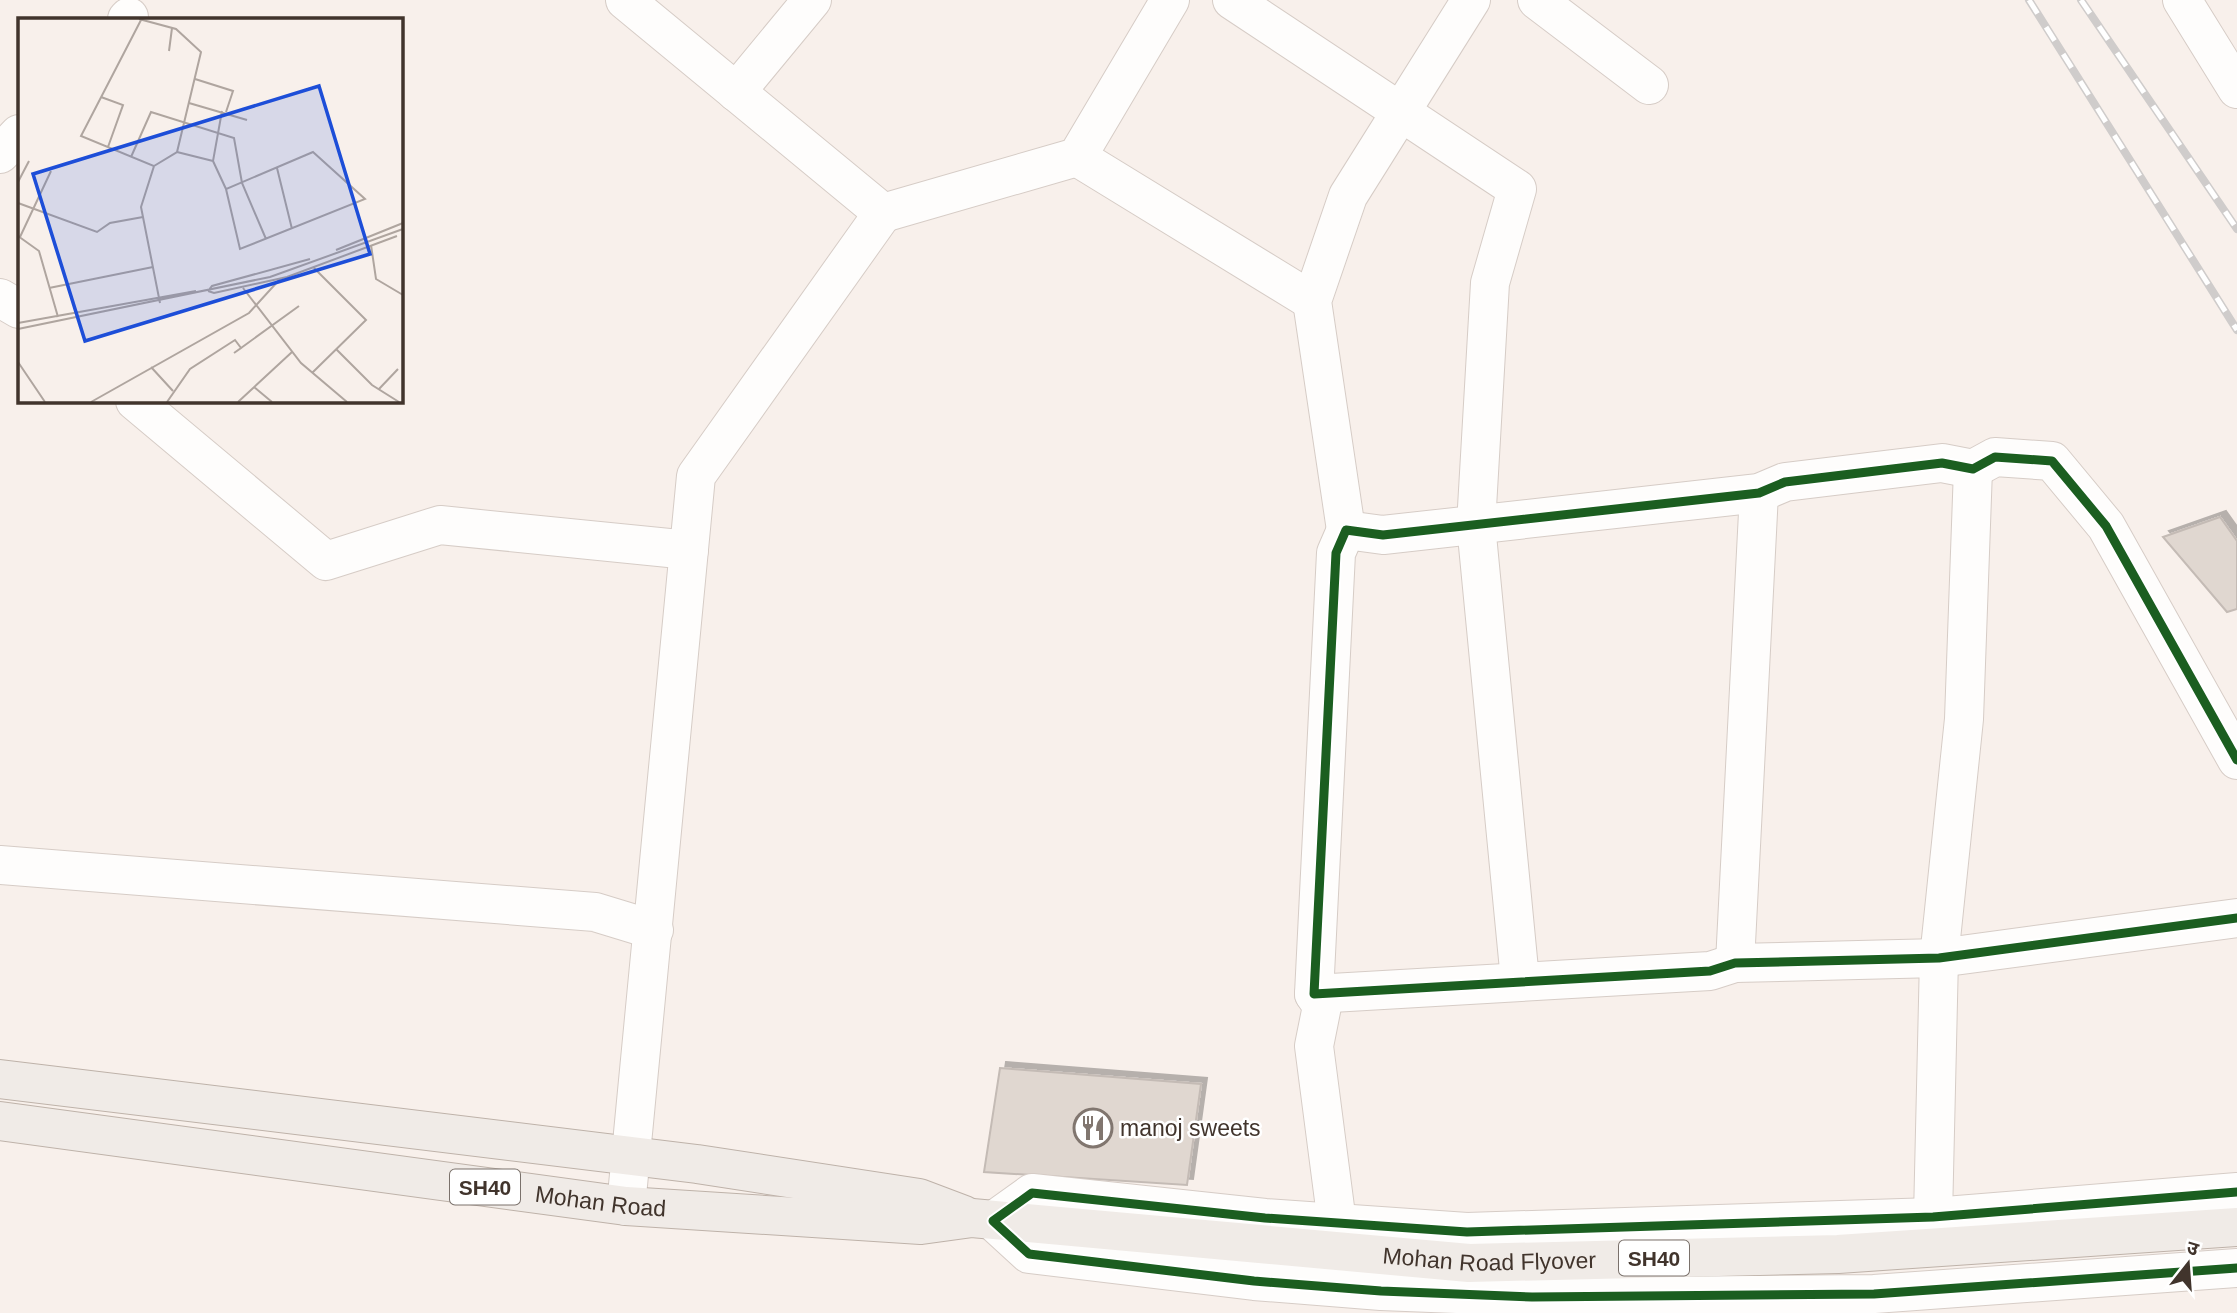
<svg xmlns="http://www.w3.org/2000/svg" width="2237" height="1313" viewBox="0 0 2237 1313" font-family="Helvetica,'Noto Sans Devanagari',sans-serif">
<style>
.building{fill:#e0d7d0;stroke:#c4bbb5;stroke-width:2;filter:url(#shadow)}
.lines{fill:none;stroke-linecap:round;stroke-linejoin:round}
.minor-casing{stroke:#d6ccc6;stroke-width:40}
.major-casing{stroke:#beb2a9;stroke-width:40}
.minor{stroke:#fefdfc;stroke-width:38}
.major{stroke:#f0ebe7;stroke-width:38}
.rail-casing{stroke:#cfcccb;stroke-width:8}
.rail{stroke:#fff;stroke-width:5;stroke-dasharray:16;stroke-linecap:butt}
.cycleway-casing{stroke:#fff;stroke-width:13}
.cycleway{stroke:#1b5e20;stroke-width:9}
.labels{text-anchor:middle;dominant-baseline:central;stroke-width:5;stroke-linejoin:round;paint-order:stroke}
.shield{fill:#fff;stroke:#7a716b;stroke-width:2}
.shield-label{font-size:21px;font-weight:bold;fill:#41342c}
.poi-label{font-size:23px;fill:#41342c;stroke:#fff;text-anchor:start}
.street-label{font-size:23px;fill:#41342c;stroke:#fff}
.inset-road{fill:none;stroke:#afa59f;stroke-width:2}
.view{fill:#1d4ed8;fill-opacity:0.15;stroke:#1d4ed8;stroke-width:3.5}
.inset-edge{fill:none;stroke:#41342c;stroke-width:3.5}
</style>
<defs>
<filter id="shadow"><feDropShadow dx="6" dy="-6" stdDeviation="0" flood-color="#0004"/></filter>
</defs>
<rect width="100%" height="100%" fill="#f8f0eb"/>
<!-- building -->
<g class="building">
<polygon points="2220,517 2237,541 2237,609 2227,612 2163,537"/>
<polygon points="1000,1068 1201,1084 1187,1185 984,1172"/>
</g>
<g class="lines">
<defs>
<g id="minor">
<polyline points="625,0 883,213 696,476 626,1206"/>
<polyline points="1232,0 1517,189 1490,283 1476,525 1520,980"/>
<polyline points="1537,0 1649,85"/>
<polyline points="2182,0 2237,89"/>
<polyline points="127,19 129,17"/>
<polyline points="736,92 812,0"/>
<polyline points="0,154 19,134"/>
<polyline points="1077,157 1312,301"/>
<polyline points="883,213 1077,157 1170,0"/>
<polyline points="0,298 19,309"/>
<polyline points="135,401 326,561 440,525 689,550"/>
<polyline points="1346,530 1312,301 1348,196 1471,0"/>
<polyline points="0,865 595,912 654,930"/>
<polyline points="1735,963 1759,493"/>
<polyline points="1314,994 1710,971 1735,963 1939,958 2237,918"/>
<polyline points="2237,1192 1933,1217 1467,1232 1265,1218 1032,1193 993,1221 1029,1254 1254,1281 1381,1291 1532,1297 1874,1294 2237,1268"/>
<polyline points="1933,1217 1939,958 1964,719 1973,469"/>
<polyline points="1337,1223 1314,1046 1322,1006 1314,994 1336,553 1346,530 1383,535 1759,493 1785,482 1942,463 1973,469 1995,457 2052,461 2106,526 2237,760"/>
</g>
<g id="major">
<polyline points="0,1079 697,1164 919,1198 964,1215"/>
<path id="s1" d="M0 1121 626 1206 921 1225 972 1218 1469 1263 1838 1254 2237 1227"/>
</g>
</defs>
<!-- minor casing -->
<use href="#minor" class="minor-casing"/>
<!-- major casing -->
<use href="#major" class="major-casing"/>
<!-- minor -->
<use href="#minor" class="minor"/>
<!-- major -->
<use href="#major" class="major"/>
<defs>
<g id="rail">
<polyline points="2029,0 2237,330"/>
<polyline points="2081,0 2237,229"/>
</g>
</defs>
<!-- rail casing -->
<use href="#rail" class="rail-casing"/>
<!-- rail -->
<use href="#rail" class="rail"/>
<defs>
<g id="cycleway">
<polyline points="2237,760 2106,526 2052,461 1995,457 1973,469 1942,463 1785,482 1759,493 1383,535 1346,530 1336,553 1314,994 1710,971 1735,963 1939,958 2237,918"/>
<polyline points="2237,1192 1933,1217 1467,1232 1265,1218 1032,1193 993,1221 1029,1254 1254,1281 1381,1291 1532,1297 1874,1294 2237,1268"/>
</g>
</defs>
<!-- cycleway casing -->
<use href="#cycleway" class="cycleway-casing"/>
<!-- cycleway -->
<use href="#cycleway" class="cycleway"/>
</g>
<!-- icons -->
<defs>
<symbol id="restaurant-ring" viewBox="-11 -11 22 22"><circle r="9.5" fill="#fff" stroke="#81766f" stroke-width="1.5"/><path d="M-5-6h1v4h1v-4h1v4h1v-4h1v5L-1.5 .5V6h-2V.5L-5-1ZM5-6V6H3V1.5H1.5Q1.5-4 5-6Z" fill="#81766f"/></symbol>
</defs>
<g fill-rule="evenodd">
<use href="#restaurant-ring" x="1071" y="1106" width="44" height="44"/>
</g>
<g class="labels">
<!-- shield labels -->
<g class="shield">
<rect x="450" y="1169.5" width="70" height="35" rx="5"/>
<rect x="1619" y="1240.5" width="70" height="35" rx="5"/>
</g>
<g class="shield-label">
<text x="485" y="1187">SH40</text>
<text x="1654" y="1258">SH40</text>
</g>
<!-- poi labels -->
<g class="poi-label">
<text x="1120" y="1128">manoj sweets</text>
</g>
<!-- street labels -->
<g class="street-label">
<text stroke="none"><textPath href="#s1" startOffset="606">Mohan Road</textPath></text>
<text stroke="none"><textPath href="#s1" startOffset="1498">Mohan Road Flyover</textPath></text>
</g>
</g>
<!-- overview -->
<g transform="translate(18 18)">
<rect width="385" height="385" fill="#f8f0eb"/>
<path class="inset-road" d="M121 1 158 11 183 34 159 134 136 148M123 2 63 118 136 148 123 189 142 285M151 33 154 10M177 61 215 73 208 94M83 79 105 87 90 129M171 85 229 102M204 93 195 143 208 171M159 134 195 143M295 134 347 181 222 231 208 171ZM113 139 133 94 216 120 224 165 248 221M259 150 274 211M0 164 11 143M0 185 79 214 92 205 125 199M0 218 21 233 40 299M2 219 33 153M353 227 358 261 385 277M318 232 385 205M31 270 135 249M225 270 283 345 329 384M190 273 194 268 292 241M190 273 196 275 269 259 379 218M0 305 178 273M0 311 252 259 385 211M223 330 281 288M318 331 354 367 381 384M0 344 27 384M133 349 155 373M294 355 348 302 296 250M236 369 254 384M361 371 380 351M73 384 231 295 262 261M149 384 172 351 217 322 223 330 216 335M220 384 274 334"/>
<path class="view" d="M301 68 352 236 67 323 15 156Z"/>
<rect width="385" height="385" class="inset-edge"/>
</g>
<!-- north arrow -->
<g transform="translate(2188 1264) rotate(17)" stroke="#ffffff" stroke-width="5" paint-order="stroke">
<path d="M0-5L12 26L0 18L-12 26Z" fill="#41342c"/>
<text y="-10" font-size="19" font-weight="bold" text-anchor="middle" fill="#41342c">उ</text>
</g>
</svg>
